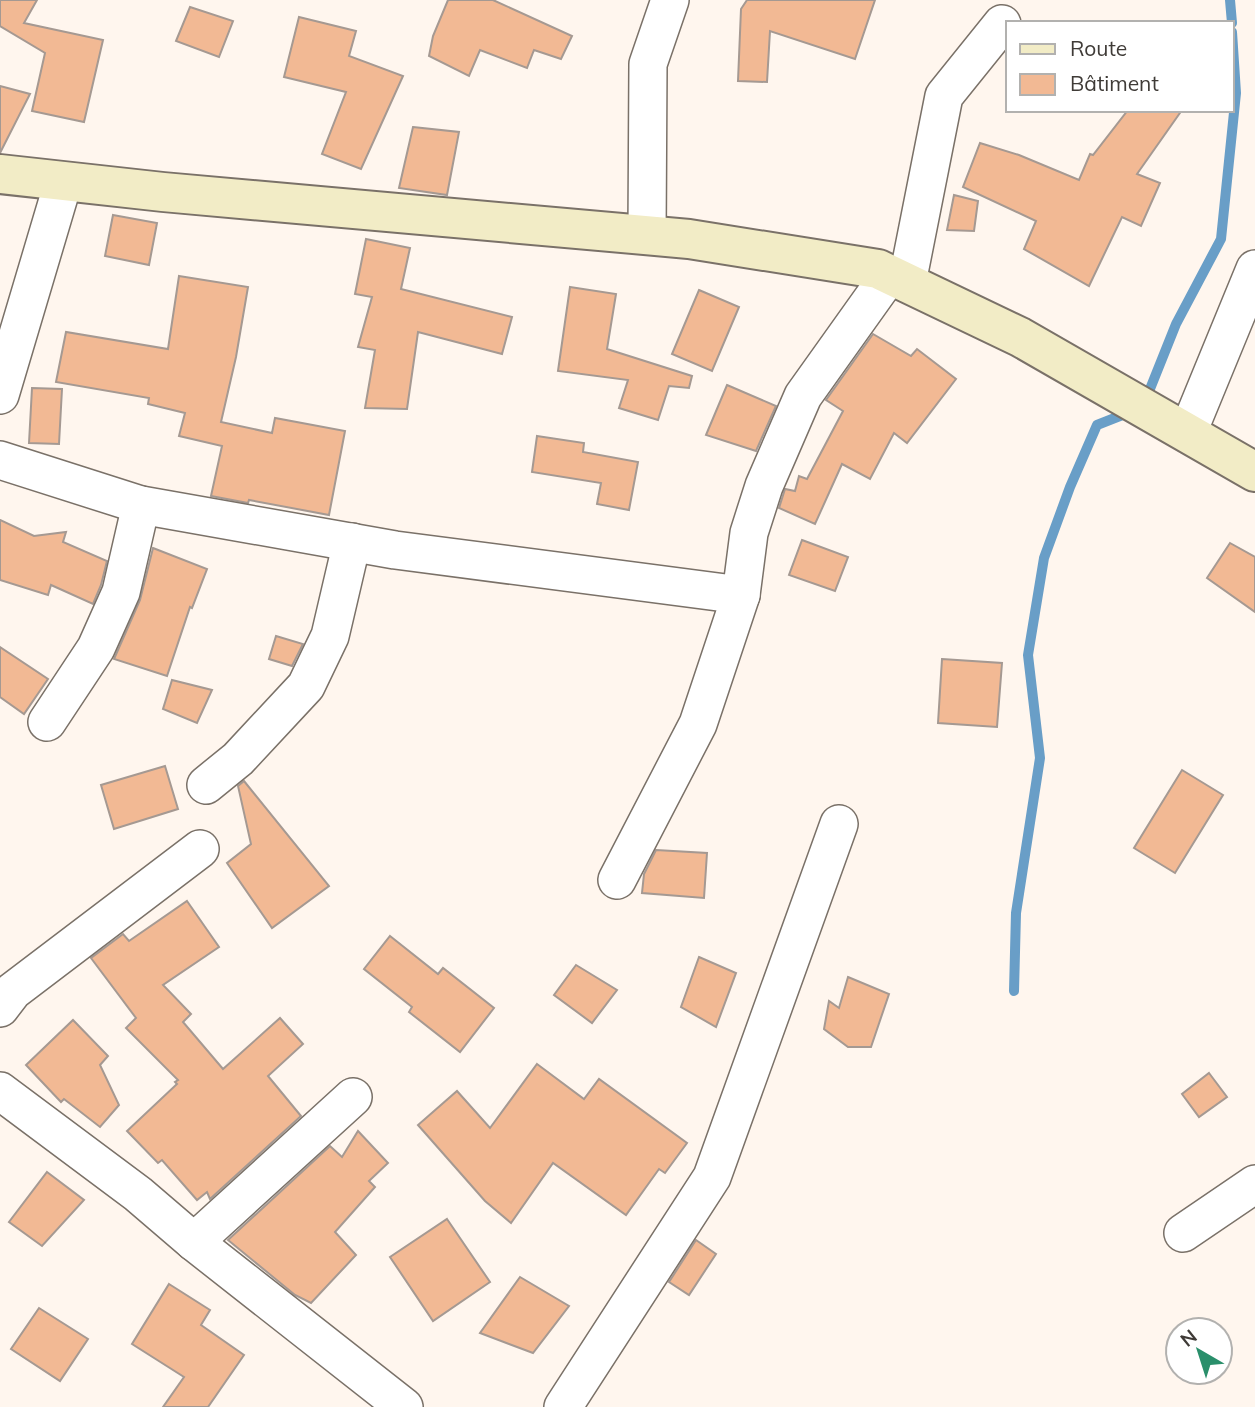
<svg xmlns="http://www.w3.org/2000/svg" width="1255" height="1407" viewBox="0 0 1255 1407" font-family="Mulish,sans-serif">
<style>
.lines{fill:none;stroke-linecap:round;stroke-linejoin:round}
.stream{stroke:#699ec7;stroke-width:10}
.building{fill:#f2b994;stroke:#a59992;stroke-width:2}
.street-casing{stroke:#7a7168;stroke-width:40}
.secondary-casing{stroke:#7a7168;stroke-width:42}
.street{stroke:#fff;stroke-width:37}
.secondary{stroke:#f2ecc6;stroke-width:38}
</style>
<rect width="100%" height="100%" fill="#fff6ee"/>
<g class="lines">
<!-- stream -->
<g class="stream">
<polyline points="1230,0 1232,23"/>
<polyline points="1146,399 1176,324 1221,239 1236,93 1232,32"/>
<polyline points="1014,991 1016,913 1040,758 1028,655 1044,558 1070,487 1097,425 1130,412"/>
</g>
</g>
<!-- building -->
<g class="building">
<polygon points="0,0 37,0 24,23 103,40 84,122 32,111 45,53 0,26"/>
<polygon points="448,0 493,0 572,36 561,59 534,50 527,68 480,50 469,76 429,56 433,36"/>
<polygon points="747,0 875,0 855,59 770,31 767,82 738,81 741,9"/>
<polygon points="190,7 233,21 219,57 176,41"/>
<polygon points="299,17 356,31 349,56 403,76 361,169 322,154 346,92 284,77"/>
<polygon points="0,86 30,94 0,153"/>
<polygon points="1128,110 1182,110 1137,174 1160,183 1141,226 1122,217 1089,286 1024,249 1036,221 963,187 980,143 1019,155 1079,180 1090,154 1093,155"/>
<polygon points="413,127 459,132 447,195 399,188"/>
<polygon points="954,195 978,201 974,231 947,230"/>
<polygon points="113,215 157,223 149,265 105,256"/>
<polygon points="366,239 410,248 401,289 512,317 502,354 418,332 407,409 365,408 375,350 358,347 372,297 355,294"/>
<polygon points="179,276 248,287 236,357 221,422 272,433 275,418 345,431 329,515 249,500 248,503 211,496 222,446 179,436 185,413 148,404 149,398 56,382 66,332 168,349"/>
<polygon points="570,287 616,294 607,349 692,376 689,388 669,386 658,420 619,408 628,380 558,371"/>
<polygon points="699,290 739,307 712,371 672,354"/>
<polygon points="873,334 911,356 917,349 956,379 907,443 894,433 870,479 842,464 815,524 779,508 785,489 795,491 799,476 807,479 843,411 826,400"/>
<polygon points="727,385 776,406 756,451 706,435"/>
<polygon points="32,388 62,389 59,444 29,443"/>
<polygon points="537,436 584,443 583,452 638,462 629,510 597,504 601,483 532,472"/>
<polygon points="0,520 34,536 66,532 63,542 107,561 101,585 93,604 51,585 48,595 0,580"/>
<polygon points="802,540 848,557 835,591 789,575"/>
<polygon points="1230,543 1255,557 1255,612 1207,578"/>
<polygon points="153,548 207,569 192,608 190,607 167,676 114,659 140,600"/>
<polygon points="276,636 303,644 292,666 269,659"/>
<polygon points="0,647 48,679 24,714 0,697"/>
<polygon points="942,659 1002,663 997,727 938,723"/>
<polygon points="172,680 212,690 197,723 163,709"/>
<polygon points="165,766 178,809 114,829 101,785"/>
<polygon points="1182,770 1223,795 1175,873 1134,848"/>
<polygon points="244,781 329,886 272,928 227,863 251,844 238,786"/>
<polygon points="656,850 707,853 704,898 642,893 644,874"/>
<polygon points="187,901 219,947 163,985 191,1014 183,1022 223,1069 280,1018 303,1044 268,1076 301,1116 210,1199 207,1192 197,1200 162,1160 158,1163 127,1131 177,1084 175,1082 178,1080 126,1028 136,1018 91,958 123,934 129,941"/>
<polygon points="390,936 438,974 443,968 494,1008 460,1052 409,1012 412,1007 364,969"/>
<polygon points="699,957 736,973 716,1027 681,1007"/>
<polygon points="576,965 617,990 592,1023 554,995"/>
<polygon points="848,977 889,994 871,1047 848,1047 824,1029 829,1001 839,1008"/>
<polygon points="73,1020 108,1056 100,1065 119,1105 100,1127 64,1099 61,1102 26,1065"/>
<polygon points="537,1064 584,1099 599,1079 687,1143 665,1173 659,1169 626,1215 553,1163 511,1223 485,1201 418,1125 457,1091 490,1128"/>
<polygon points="1209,1073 1227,1097 1199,1117 1182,1094"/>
<polygon points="358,1131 388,1163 369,1181 375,1187 335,1232 356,1255 311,1303 295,1295 228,1240 330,1146 342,1157"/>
<polygon points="47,1172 84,1200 42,1246 9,1222"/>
<polygon points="447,1219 490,1282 433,1321 390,1257"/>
<polygon points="696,1240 716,1254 689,1295 669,1282"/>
<polygon points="520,1277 569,1306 533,1353 480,1333"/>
<polygon points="169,1284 210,1310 201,1325 244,1355 208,1407 163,1407 184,1377 132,1344"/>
<polygon points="39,1308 88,1339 60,1381 11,1349"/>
</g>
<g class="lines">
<defs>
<g id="street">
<polyline points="647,235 648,64 670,0"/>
<polyline points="907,283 944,96 1002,24"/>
<polyline points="0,395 63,183"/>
<polyline points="1188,432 1255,269"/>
<polyline points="0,460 141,505 395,550 741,595"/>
<polyline points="47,722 96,648 121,592 141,505"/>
<polyline points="206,785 238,759 306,686 330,636 352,542"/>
<polyline points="617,880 698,724 741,595 749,533 764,486 803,396 890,274"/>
<polyline points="0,1008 13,991 200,849"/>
<polyline points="0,1091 138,1194 194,1242 404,1407"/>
<polyline points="1183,1233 1255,1184"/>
<polyline points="194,1242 353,1097"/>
<polyline points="563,1407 712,1177 839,824"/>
</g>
<polyline id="secondary" points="0,174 163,192 689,239 878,269 1020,337 1255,472"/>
</defs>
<!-- street casing -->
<use href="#street" class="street-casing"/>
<!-- secondary casing -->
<use href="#secondary" class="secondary-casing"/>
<!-- street -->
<use href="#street" class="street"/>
<!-- secondary -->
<use href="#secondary" class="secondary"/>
</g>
<!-- legend -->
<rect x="1006" y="21" width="228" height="91" fill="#ffffff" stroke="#b2b1af" stroke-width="2"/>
<rect x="1020" y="44" width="35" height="10" fill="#f2ecc6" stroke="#b2b1af" stroke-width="2"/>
<text x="1070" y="56" font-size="21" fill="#3f3b37">Route</text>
<rect x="1020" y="74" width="35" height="21" fill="#f2b994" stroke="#b2b1af" stroke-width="2"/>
<text x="1070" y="91" font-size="21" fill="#3f3b37">Bâtiment</text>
<!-- north arrow -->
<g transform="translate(1199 1351) rotate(321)"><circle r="33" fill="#ffffff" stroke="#b2b1af" stroke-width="2"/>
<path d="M0-5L12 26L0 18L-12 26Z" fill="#2a8f6b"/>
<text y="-10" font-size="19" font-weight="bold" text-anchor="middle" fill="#3f3b37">N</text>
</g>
</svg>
